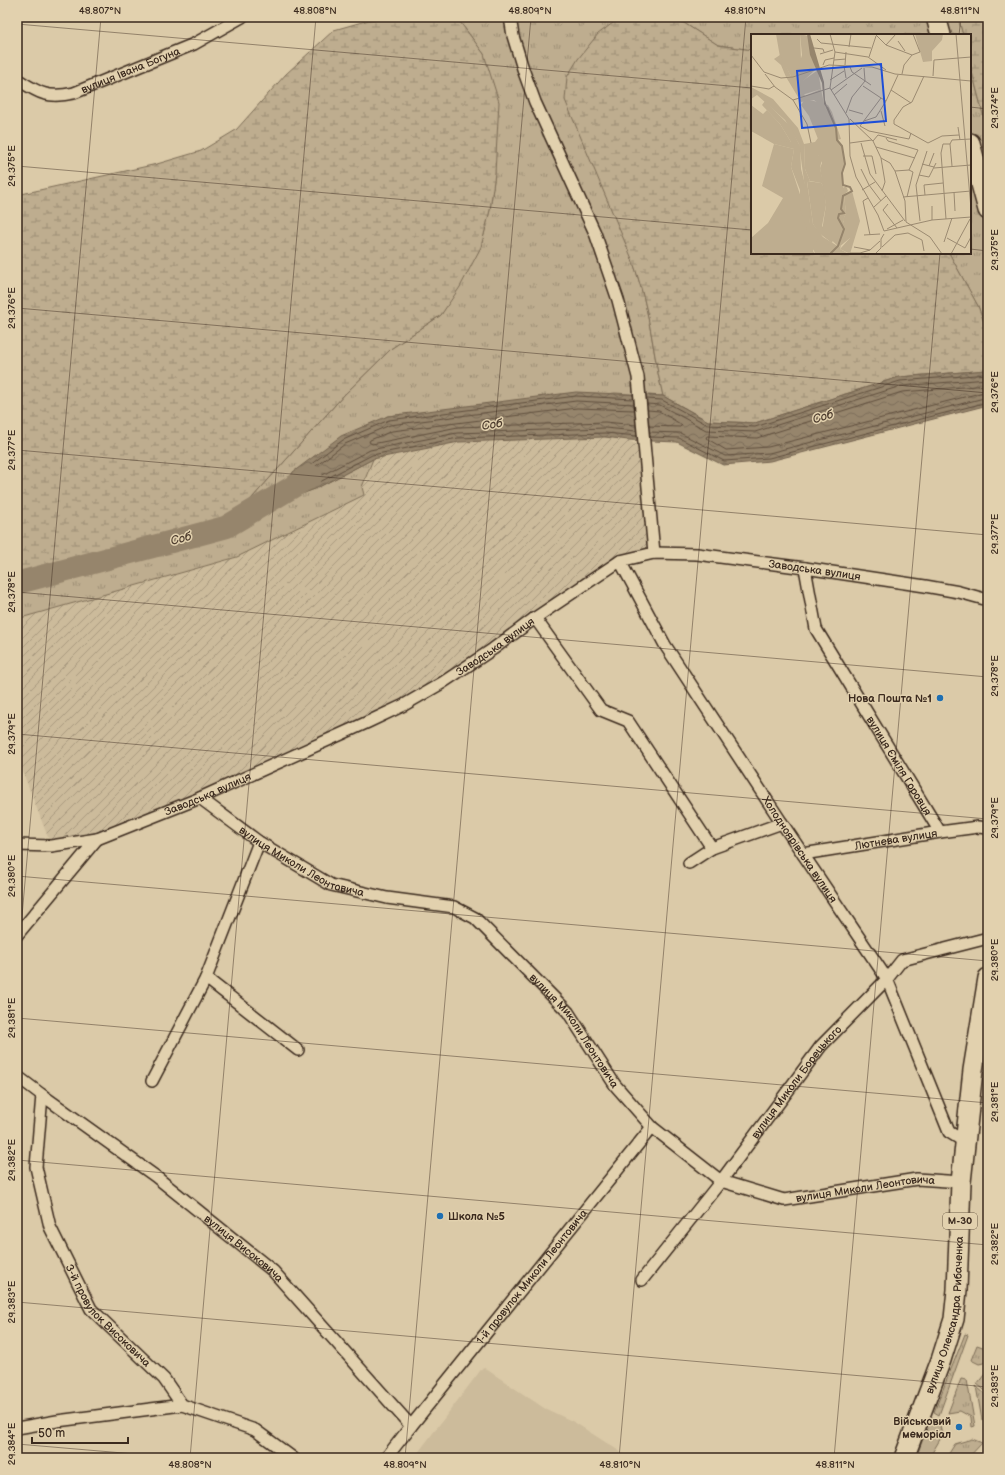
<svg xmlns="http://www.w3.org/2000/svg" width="1005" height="1475" viewBox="0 0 1005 1475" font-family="'Balsamiq Sans',sans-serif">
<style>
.built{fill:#ccbb9b}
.industrial{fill:url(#industrial-furrows)}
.grass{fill:url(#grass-tufts);stroke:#7c6c56}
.wetland{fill:url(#wetland-marsh);stroke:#7c6c56}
.water{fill:url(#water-waves);stroke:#72614d}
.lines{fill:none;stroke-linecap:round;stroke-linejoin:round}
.shore{stroke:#5f4e3d;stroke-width:1}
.river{stroke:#96856c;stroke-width:23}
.minor-casing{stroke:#3b2a1e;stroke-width:14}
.trunk-casing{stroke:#3b2a1e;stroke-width:22}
.minor{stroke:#e2d1ae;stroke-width:11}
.trunk{stroke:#e2d1ae;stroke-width:19}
.ticks{fill:none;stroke:#3b2a1e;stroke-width:1;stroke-opacity:0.45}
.poi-dot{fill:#1f6fb2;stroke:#e2d1ae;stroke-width:1.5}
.labels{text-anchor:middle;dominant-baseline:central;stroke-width:3;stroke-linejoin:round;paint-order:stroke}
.shield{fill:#e2d1ae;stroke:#6d5c49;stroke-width:1}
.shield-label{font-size:10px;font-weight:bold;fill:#3b2a1e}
.street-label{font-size:11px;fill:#3b2a1e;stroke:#e2d1ae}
.poi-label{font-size:11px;font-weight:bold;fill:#3b2a1e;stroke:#e2d1ae;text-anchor:end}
.water-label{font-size:12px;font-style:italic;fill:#4d3c2e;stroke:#e2d1ae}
.inset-river{fill:none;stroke:#96856c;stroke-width:2}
.inset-road{fill:none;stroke:#9b8a71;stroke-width:1}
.view{fill:#1d4ed8;fill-opacity:0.15;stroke:#1d4ed8;stroke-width:2}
.inset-edge{fill:none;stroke:#3b2a1e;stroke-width:2}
.neatline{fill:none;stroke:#3b2a1e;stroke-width:1.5}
.ticks-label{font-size:10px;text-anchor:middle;fill:#3b2a1e}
</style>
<defs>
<pattern id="industrial-furrows" width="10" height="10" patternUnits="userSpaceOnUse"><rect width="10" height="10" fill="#ccbb9b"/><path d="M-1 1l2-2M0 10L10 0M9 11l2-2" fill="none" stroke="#a7987e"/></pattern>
<pattern id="grass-tufts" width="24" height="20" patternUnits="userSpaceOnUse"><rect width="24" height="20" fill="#bead8f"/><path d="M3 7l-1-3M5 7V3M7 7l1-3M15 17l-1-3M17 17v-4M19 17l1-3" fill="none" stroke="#9c8d74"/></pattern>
<pattern id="wetland-marsh" width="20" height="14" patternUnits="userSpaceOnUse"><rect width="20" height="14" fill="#bead8f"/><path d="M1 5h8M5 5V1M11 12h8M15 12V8" fill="none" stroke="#9c8d74"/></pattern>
<pattern id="water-waves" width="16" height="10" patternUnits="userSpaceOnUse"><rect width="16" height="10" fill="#96856c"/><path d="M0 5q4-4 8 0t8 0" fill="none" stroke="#7c6d58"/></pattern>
</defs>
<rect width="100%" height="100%" fill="#dbcaa8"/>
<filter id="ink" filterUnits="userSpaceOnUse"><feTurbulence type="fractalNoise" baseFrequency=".025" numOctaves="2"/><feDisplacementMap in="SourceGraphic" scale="8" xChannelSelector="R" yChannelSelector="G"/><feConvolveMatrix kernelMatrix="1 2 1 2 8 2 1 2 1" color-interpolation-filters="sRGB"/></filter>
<g filter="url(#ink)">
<!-- built -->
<polygon class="built" points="483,1367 544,1408 574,1422 630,1458 414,1458"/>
<!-- industrial -->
<polygon class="industrial" points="605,437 627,440 645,448 654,553 620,561 442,683 97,839 51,845 17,757 17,619 237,557 364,495 362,487 373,459 459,442"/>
<!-- grass -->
<g class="grass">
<path d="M474 17H624H621L632 259C638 276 643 294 647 312 653 340 656 368 663 396L615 393 387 416 284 492 304 493 315 489 373 459 362 487 364 495 237 557 17 619V583L226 527 344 395 392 348 441 315 481 247 490 210 495 173 484 54 460 22Z"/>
<polygon points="665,17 958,17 963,35 752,35 752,50 718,45 684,23"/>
<polygon points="970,64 988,133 988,333 978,306 949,253 970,253"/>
<polygon points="965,1334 968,1335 939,1415 934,1412"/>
<polygon points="977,1345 988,1349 988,1362 979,1364 971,1360"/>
<polygon points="988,1370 988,1393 977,1384"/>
<polygon points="961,1379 967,1380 975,1426 972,1427 971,1417 960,1411 948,1413"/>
<polygon points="976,1386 988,1397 988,1414 982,1420"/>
<polygon points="931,1417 939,1420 942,1436 929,1458 916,1458"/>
<polygon points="972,1439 982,1443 968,1458 946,1458 955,1444"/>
</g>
<!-- wetland -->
<g class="wetland">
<polygon points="395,17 413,17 460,22 484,54 499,102 495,173 490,210 481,247 460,287 441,315 392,348 344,395 226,527 17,583 17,195 157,164 201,151 236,130 286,74 334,30 369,20"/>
<path d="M621 17H665L684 23 718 45 752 50V253H949L978 306 988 333V370L899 377 755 423 708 421 663 396C656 368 653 340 647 312 643 294 638 276 632 259L565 100 567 77 578 59 598 34Z"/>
<polygon points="958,17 988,17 988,133 970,64 970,35 963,35"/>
</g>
<!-- water -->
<polygon class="water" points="988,370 988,405 770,461 723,465 677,442 628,440 605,437 459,442 373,459 315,489 304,493 284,492 287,482 293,472 341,436 388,416 576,392 663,396 708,421 755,423 899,377"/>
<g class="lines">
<!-- shore -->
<g class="shore">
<polyline points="988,385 902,392 757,438 707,436 706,438 726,450 768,447 988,391"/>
<polyline points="633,399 576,396 389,420 343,440 297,475 290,487 292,489 304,489 314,485 372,455 458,438 605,433 637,436"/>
<polyline points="647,399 662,400 708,425 755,427 900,381 988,374"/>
<polyline points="634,404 576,401 390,425 345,444 300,478 298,482 302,484 311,481 370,450 457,433 605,428 636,431"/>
<polyline points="647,404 660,405 706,430 755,432 901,386 988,379"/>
<polyline points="634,410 577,408 392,431 370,440 369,442 372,444 458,427 605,422 636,425"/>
<polyline points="648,410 659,411 682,425 680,427 649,426"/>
<polyline points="649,432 680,433 725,456 769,453 988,397"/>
<polyline points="650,437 679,438 724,461 769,458 988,402"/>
</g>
<!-- river -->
<polyline class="river" points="17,583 226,527 311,476"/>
<defs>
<g id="minor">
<polyline points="510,17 513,36 524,72 535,102 595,233 618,300 638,377 654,553"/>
<path id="s1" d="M17 79C39 93 47 99 74 93L194 44 242 17"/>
<path id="s2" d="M620 561 665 645 782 823 887 979 949 1132 965 1142"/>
<path id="s3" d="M805 568 816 629 940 832"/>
<polyline points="535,618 601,710 628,721 712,848"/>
<path id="s4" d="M200 798 259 842 331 885 387 898 454 907 475 918 568 1012 615 1085 652 1127 721 1181 784 1200 917 1179 961 1182"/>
<path id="s5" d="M17 845 51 846 97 839 200 798 368 722 404 705 442 683 493 649 535 618 620 561 654 553 697 554 805 568 925 586 959 592 988 600"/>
<path id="s6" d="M803 854 940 832 978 827 988 828"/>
<polyline points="689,863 712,848 782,823"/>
<polyline points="17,935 97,839"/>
<polyline points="206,978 298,1050"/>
<path id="s7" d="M17 1076 42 1095 155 1176 273 1271 411 1426 386 1458"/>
<polyline points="152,1081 206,978 259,842"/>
<path id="s8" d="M42 1095 36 1167 50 1227 91 1309 164 1379 182 1405 255 1430 293 1458"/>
<path id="s9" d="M642 1280 721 1181 821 1046 887 979 902 960 988 938"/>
<path id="s10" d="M411 1426 652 1127"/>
<polyline points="17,1428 57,1421 182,1405"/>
</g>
<g id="trunk">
<polyline points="936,17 941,35"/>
<polyline points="970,143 988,210"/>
<path id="s11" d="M904 1458 941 1360 954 1319 957 1290 961 1182 973 1070 988 978"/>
</g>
</defs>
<!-- minor casing -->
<use href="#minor" class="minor-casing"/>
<!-- trunk casing -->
<use href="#trunk" class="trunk-casing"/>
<!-- minor -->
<use href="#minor" class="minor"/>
<!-- trunk -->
<use href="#trunk" class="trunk"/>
</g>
</g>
<!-- ticks -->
<path class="ticks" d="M17 24 752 88M959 35 961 17M970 107 988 109M17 166 752 230M970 249 988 251M17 308 988 393M17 450 988 535M17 592 988 677M17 734 988 819M17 876 988 961M17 973 101 17M17 1018 988 1103M17 1160 988 1245M17 1302 988 1387M17 1444 182 1458M190 1458 316 17M405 1458 531 17M619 1458 746 17M834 1458 940 253"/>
<!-- markers -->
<g class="poi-dot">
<circle cx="940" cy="698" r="4"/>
<circle cx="440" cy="1216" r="4"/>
<circle cx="959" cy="1427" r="4"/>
</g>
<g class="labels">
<!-- shield labels -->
<rect class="shield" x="943" y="1213" width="34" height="16" rx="3"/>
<g class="shield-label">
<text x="960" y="1221">М-30</text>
</g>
<!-- street labels -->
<g class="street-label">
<text stroke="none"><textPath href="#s1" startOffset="122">вулиця Івана Богуна</textPath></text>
<text stroke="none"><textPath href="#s5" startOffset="872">Заводська вулиця</textPath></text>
<text stroke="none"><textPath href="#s5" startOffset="524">Заводська вулиця</textPath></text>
<text stroke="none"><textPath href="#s3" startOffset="222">вулиця Єміля Горовця</textPath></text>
<text stroke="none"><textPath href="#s5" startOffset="200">Заводська вулиця</textPath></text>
<text stroke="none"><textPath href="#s6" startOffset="94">Лютнева вулиця</textPath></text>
<text stroke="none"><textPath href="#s2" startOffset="340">Холодноярівська вулиця</textPath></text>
<text stroke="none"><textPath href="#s4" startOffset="121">вулиця Миколи Леонтовича</textPath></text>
<text stroke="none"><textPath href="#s4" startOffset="457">вулиця Миколи Леонтовича</textPath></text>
<text stroke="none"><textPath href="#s9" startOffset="251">вулиця Миколи Борецького</textPath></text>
<text stroke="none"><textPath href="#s4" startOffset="817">вулиця Миколи Леонтовича</textPath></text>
<text stroke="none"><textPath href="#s7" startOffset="285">вулиця Високовича</textPath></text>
<text stroke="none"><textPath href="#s10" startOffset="192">1-й провулок Миколи Леонтовича</textPath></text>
<text stroke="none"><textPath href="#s8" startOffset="241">3-й провулок Високовича</textPath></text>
<text stroke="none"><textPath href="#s11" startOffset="150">вулиця Олександра Рибаченка</textPath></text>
</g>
<!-- poi labels -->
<g class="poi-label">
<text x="932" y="698">Нова Пошта №1</text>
<text x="448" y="1216" text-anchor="start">Школа №5</text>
<text x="951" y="1421">Військовий<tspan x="951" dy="13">меморіал</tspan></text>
</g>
<!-- water labels -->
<g class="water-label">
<text transform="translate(823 417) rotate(-17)">Соб</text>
<text transform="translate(492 425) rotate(-9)">Соб</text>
<text transform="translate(181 539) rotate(-15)">Соб</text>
</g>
</g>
<!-- overview -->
<g transform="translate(751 34)">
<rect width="220" height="220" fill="#dbcaa8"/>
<path d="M25 0H49L50 26 63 37 51 48 50 53 54 62 70 55 73 70 77 71 81 78 90 105 86 106 85 94 80 79 63 66 50 68 35 43 40 42 29 23ZM0 53 22 65 47 94 53 110 54 135 59 147 56 148 62 190 72 203 88 213 90 212 89 215 98 220H77L79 218 69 205 62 217 64 220H1L0 204 17 189 32 164 11 152 23 110 0 97V71L12 80 16 76 29 90 40 108 23 110 43 115 40 133 59 191 48 110 34 86 6 61 0 65ZM95 152 97 157 93 161 95 179 92 187 95 193 93 194 87 184 88 180 93 178 90 175 92 154Z" fill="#bead8f"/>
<path d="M29 21 30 23 40 42 35 43 30 31 23 25ZM14 67 39 92 49 112 50 135 58 165 59 191 56 196 49 174V156L40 133 43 115 23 110 25 107 40 108 29 90 11 71ZM56 147 70 149 73 153 75 171 71 192 82 206 81 209 68 199 62 190ZM99 204 102 210 99 220 89 215Z" fill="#bead8f"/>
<path d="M49 0 57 2 60 23 66 33 45 40 51 21ZM67 36 70 55 51 61 48 56 50 48ZM54 65 67 68 80 79 85 94 86 106 91 111 94 130 91 139 93 160 101 157 109 187 102 210 99 209V204L88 213 71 197 75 171 69 134 71 129 67 121V105L58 82 50 71ZM93 161 95 179 92 186 94 194 87 184V180L93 179 90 174ZM67 205H70L82 215 77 220H64L62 213Z" fill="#bead8f" fill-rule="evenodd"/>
<path d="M164 0H192L191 6 181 17V27L172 28ZM67 104V121L71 124 69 134 73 153 70 149 59 147 54 135 53 110 64 108Z" fill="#bead8f"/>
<path d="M56 0H59L73 48 74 66 77 76 73 70 71 49 59 21Z" fill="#96856c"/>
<path class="inset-river" d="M76 73 85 94 86 106 91 112 94 130 91 139 92 151 99 153 101 157 92 162 90 175 93 179 88 180 87 184 93 195 87 212 79 220"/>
<path class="inset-road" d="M79 0 84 18 79 54 98 85 99 122 105 143 127 181 133 197M124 0 135 11 161 21M205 0 220 175M66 5 70 9 120 14M147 7 154 17M135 11 145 0M98 13 100 0M63 14 72 15 73 18M84 18 117 23 135 36M69 20 82 16M0 21 13 38 30 44 42 43 78 31 121 33 144 40 220 47M161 21 169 18 162 0M118 23 125 2M83 26 95 25M72 31 74 26 83 24M94 31 95 18M93 32 95 44M99 33 101 38 120 51M14 40 24 53 42 66 56 90 60 109M151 40 153 31 161 21M147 41 135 67 130 64 109 92 118 97 158 105 160 99M173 42 161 68 152 73 143 86V90L177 109 191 102 208 101M182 42 183 26 220 23M79 46 93 37M0 52 18 55 23 52M112 52 130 64M80 56 111 34M140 56 160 69M83 61 96 50M42 66 79 54M98 76 112 80M130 77 134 92M95 79 101 63 114 47 113 34M99 85 122 107 130 124 139 129 144 137 154 167 155 188 179 203 191 220M113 87 125 83 135 67M207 93 209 106M135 104 137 107 167 116 158 136 144 137M122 107 127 101 146 106M99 109 121 106M110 109 119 140 154 187M199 110 201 106 220 105M199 110 201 132M125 113 164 124M112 122H121L125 140M130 124 134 148 131 157M171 130 183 133M178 132 183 119M183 134 220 131M110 135 118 151 130 167M168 141 178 143 185 129M111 156 124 148M203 158 204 177M174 161 173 151 192 149M152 163 220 157M156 163 162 138 158 136M117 164 112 167 119 201M137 170 132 176 146 194M181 172V186M123 173 135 162M195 185 190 119 192 110H199M169 187 165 151 176 117M136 195 152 186M133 197 181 186 220 183V187M113 201 129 200M196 204 214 214 220 203M193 208 201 184M103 213 119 216 129 207M131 213 144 201 157 199 171 206 173 217M99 219H109L119 216M124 220 130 214V205L133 200M200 220 219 185"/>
<path class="view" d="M130 30 135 87 51 94 46 37Z"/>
<rect width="220" height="220" class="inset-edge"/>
</g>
<!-- margin -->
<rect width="1005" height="1475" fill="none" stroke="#e2d1ae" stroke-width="44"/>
<!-- scale -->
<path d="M32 1437v6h96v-6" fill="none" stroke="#3b2a1e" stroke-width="2"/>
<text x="38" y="1437" font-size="12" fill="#3b2a1e" stroke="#e2d1ae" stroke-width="3" paint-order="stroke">50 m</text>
<rect x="22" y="22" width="961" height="1431" class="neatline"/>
<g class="ticks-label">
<text x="100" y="14">48.807°N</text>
<text x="315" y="14">48.808°N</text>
<text x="530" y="14">48.809°N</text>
<text x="745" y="14">48.810°N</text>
<text x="960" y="14">48.811°N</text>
<text transform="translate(994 108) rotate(-90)" y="4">29.374°E</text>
<text transform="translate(11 166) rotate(-90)" y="4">29.375°E</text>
<text transform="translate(994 250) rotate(-90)" y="4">29.375°E</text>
<text transform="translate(11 308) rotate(-90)" y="4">29.376°E</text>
<text transform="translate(994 392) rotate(-90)" y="4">29.376°E</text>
<text transform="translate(11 450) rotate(-90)" y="4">29.377°E</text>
<text transform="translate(994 534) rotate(-90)" y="4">29.377°E</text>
<text transform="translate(11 592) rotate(-90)" y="4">29.378°E</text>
<text transform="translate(994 676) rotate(-90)" y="4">29.378°E</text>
<text transform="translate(11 734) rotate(-90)" y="4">29.379°E</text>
<text transform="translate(994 818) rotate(-90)" y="4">29.379°E</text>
<text transform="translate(11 876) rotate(-90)" y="4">29.380°E</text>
<text transform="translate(994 960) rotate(-90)" y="4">29.380°E</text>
<text transform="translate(11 1018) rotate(-90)" y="4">29.381°E</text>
<text transform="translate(994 1102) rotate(-90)" y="4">29.381°E</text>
<text transform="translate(11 1160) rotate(-90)" y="4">29.382°E</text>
<text transform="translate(994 1244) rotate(-90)" y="4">29.382°E</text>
<text transform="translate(11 1302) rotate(-90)" y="4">29.383°E</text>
<text transform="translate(994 1386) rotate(-90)" y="4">29.383°E</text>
<text transform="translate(11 1444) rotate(-90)" y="4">29.384°E</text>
<text x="190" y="1468">48.808°N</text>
<text x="405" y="1468">48.809°N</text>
<text x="620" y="1468">48.810°N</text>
<text x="835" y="1468">48.811°N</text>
</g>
</svg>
